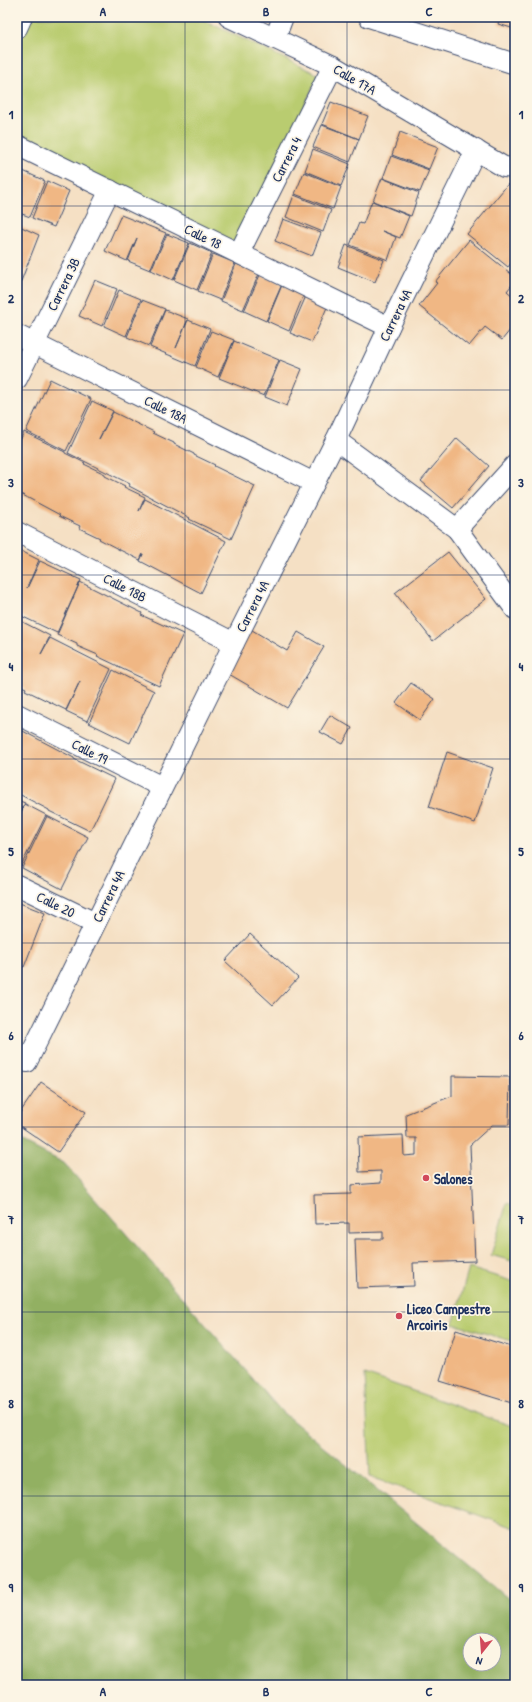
<svg xmlns="http://www.w3.org/2000/svg" width="532" height="1702" viewBox="0 0 532 1702" font-family="'Patrick Hand',sans-serif">
<style>
.green{fill:#b9cc70;stroke:#6a7e67}
.forest{fill:#92b062;stroke:#567060;fill-rule:evenodd}
.building{fill:#f0b784}
.lines{fill:none;stroke-linecap:round;stroke-linejoin:round}
.street-casing{stroke:#3c4a6d;stroke-width:22}
.street{stroke:#fff;stroke-width:20}
.grid{fill:none;stroke:#1b2f5e;stroke-width:1;stroke-opacity:0.55}
.poi-dot{fill:#d1495b;stroke:#fcf5e5;stroke-width:1.5}
.labels{text-anchor:middle;dominant-baseline:central;stroke-width:3.5;stroke-linejoin:round;paint-order:stroke}
.street-label{font-size:14px;fill:#1b2f5e;stroke:#fcf5e5}
.poi-label{font-size:14px;font-weight:bold;fill:#1b2f5e;stroke:#fcf5e5;text-anchor:start}
.neatline{fill:none;stroke:#1b2f5e;stroke-width:1.5}
.grid-label{font-size:13px;text-anchor:middle;font-weight:bold;fill:#1b2f5e}
</style>
<rect width="100%" height="100%" fill="#fcf5e5"/>
<filter id="ink" filterUnits="userSpaceOnUse"><feTurbulence type="fractalNoise" baseFrequency=".025" numOctaves="2"/><feDisplacementMap in="SourceGraphic" scale="8" xChannelSelector="R" yChannelSelector="G"/><feConvolveMatrix kernelMatrix="1 2 1 2 8 2 1 2 1" color-interpolation-filters="sRGB"/></filter>
<filter id="wash" filterUnits="userSpaceOnUse"><feTurbulence type="fractalNoise" baseFrequency=".012" numOctaves="4" result="noise"/><feDisplacementMap in="SourceGraphic" scale="16" xChannelSelector="R" yChannelSelector="G"/><feGaussianBlur stdDeviation="0.9" result="paint"/><feColorMatrix in="noise" values="0 0 0 0 0 0 0 0 0 0 0 0 0 0 0 0 0 1.4 0 .05"/><feComposite in="paint" operator="in"/></filter>
<g filter="url(#wash)">
<rect width="100%" height="100%" fill="#f5e0c4"/>
<!-- green -->
<g class="green">
<polygon points="27,17 197,17 319,75 237,245 17,139 17,37"/>
<polygon points="507,1203 515,1206 515,1262 491,1255"/>
<polygon points="469,1268 515,1282 515,1342 453,1324"/>
<polygon points="365,1374 515,1427 515,1528 370,1477"/>
</g>
<!-- forest -->
<path class="forest" d="M17 1139 64 1163 282 1412 515 1604V1685H17ZM470 1640H494V1664H470Z"/>
<g id="blocks">
<!-- building -->
<g class="building">
<polygon points="500,17 515,17 515,29 498,24"/>
<polygon points="331,102 368,116 359,139 322,124"/>
<polygon points="322,125 359,139 350,162 313,147"/>
<polygon points="400,132 438,147 429,169 392,155"/>
<polygon points="313,149 350,164 341,186 305,171"/>
<polygon points="391,156 429,170 420,192 383,178"/>
<polygon points="17,168 21,170 17,179"/>
<polygon points="23,171 45,181 30,217 17,212 17,186"/>
<polygon points="304,172 341,187 333,209 295,194"/>
<polygon points="382,178 419,193 411,216 373,201"/>
<polygon points="47,181 69,191 54,227 32,218"/>
<polygon points="508,184 515,190 515,258 508,267 467,234"/>
<polygon points="294,195 331,210 323,232 286,217"/>
<polygon points="372,201 409,216 400,238 382,231 396,237 388,260 350,245 359,223 363,224"/>
<polygon points="121,215 166,233 150,270 128,261 137,238 127,261 105,251"/>
<polygon points="283,219 321,233 312,256 275,241"/>
<polygon points="17,225 39,235 18,289 17,289"/>
<polygon points="167,234 189,243 173,280 151,270"/>
<polygon points="469,240 515,277 515,281 507,291 515,298 515,324 502,340 485,327 469,346 419,306 437,283 435,282"/>
<polygon points="190,243 212,253 197,290 174,280"/>
<polygon points="346,245 384,260 375,282 338,267"/>
<polygon points="213,254 235,263 220,300 198,291"/>
<polygon points="236,264 259,274 243,310 221,301"/>
<polygon points="260,275 282,284 266,321 244,311"/>
<polygon points="95,280 117,289 102,326 79,316"/>
<polygon points="282,285 304,294 289,331 267,321"/>
<polygon points="119,290 141,299 126,336 104,326"/>
<polygon points="306,296 328,305 312,342 290,333"/>
<polygon points="142,300 165,309 149,346 127,337"/>
<polygon points="165,310 188,319 176,348 188,320 210,329 195,366 150,347"/>
<polygon points="211,331 234,340 218,377 196,367"/>
<polygon points="234,341 279,360 264,396 219,378"/>
<polygon points="280,360 302,369 287,406 265,397"/>
<polygon points="50,379 91,399 66,451 26,431"/>
<polygon points="92,401 113,411 99,439 113,412 154,432 153,433 174,443 174,444 194,454 194,455 215,465 214,466 255,486 231,539 189,519 190,518 129,486 130,484 68,453"/>
<polygon points="24,432 65,452 65,453 85,463 84,464 105,474 105,476 125,486 124,487 145,497 139,511 145,499 226,541 201,593 140,561 143,554 140,560 120,550 99,539 100,538 79,528 80,526 59,516 60,515 17,492 17,447"/>
<polygon points="457,438 489,466 453,508 421,481"/>
<polygon points="19,550 39,560 27,588 40,561 81,580 57,633 17,614 17,554"/>
<polygon points="448,552 486,599 433,641 395,593"/>
<polygon points="80,582 142,613 141,615 183,634 159,686 118,667 118,666 97,656 98,655 77,646 77,644 57,635"/>
<polygon points="17,619 50,636 41,654 50,638 111,669 87,721 66,711 80,681 66,710 25,690 26,688 17,684"/>
<polygon points="247,627 287,651 298,632 324,647 287,708 222,670"/>
<polygon points="113,670 154,691 130,743 89,723"/>
<polygon points="411,683 435,699 420,720 396,703"/>
<polygon points="330,715 352,728 343,744 320,732"/>
<polygon points="17,728 74,758 74,759 115,779 90,831 49,811 49,810 17,793"/>
<polygon points="447,752 493,768 475,823 429,807"/>
<polygon points="17,800 25,803 17,818"/>
<polygon points="25,804 46,815 21,866 17,865 17,821"/>
<polygon points="47,816 88,837 62,889 22,868"/>
<polygon points="17,902 45,913 24,967 17,964"/>
<polygon points="250,934 298,978 273,1005 225,961"/>
<polygon points="452,1076 510,1077 509,1125 492,1125 470,1145 475,1261 413,1263 414,1286 357,1288 355,1239 383,1239 383,1232 349,1233 349,1223 315,1224 314,1195 351,1194 351,1185 381,1183 381,1171 359,1172 358,1137 403,1135 404,1156 416,1155 416,1138 407,1138 406,1114 452,1096"/>
<polygon points="41,1082 86,1112 58,1152 17,1124 17,1117"/>
<polygon points="456,1330 515,1348 515,1404 440,1381"/>
</g>
</g>
</g>
<g filter="url(#ink)">
<use href="#blocks" fill-opacity="0" stroke="#3c4a6d" stroke-width="1"/>
<g class="lines">
<defs>
<g id="street">
<polyline points="229,17 333,66 504,167 515,168"/>
<polyline points="369,17 515,64"/>
<polyline points="17,28 22,17"/>
<polyline points="275,38 283,17"/>
<polyline points="17,145 389,327"/>
<polyline points="239,253 333,66"/>
<polyline points="17,335 314,483"/>
<polyline points="17,379 110,190"/>
<polyline points="336,440 457,529 515,609"/>
<polyline points="457,529 515,465"/>
<polyline points="17,532 234,643"/>
<polyline points="17,714 162,787"/>
<polyline points="17,885 95,923"/>
<polyline points="17,1057 27,1062 234,643 336,440 389,327 476,150"/>
</g>
</defs>
<!-- street casing -->
<use href="#street" class="street-casing"/>
<!-- street -->
<use href="#street" class="street"/>
</g>
</g>
<!-- grid -->
<path class="grid" d="M185 17V1685M347 17V1685M17 206H515M17 390H515M17 575H515M17 759H515M17 943H515M17 1127H515M17 1312H515M17 1496H515"/>
<!-- markers -->
<g class="poi-dot">
<circle cx="426" cy="1178" r="4"/>
<circle cx="399" cy="1316" r="4"/>
</g>
<g class="labels">
<!-- street labels -->
<g class="street-label">
<text transform="translate(355 79) rotate(30)">Calle 17A</text>
<text transform="translate(286 159) rotate(-63)">Carrera 4</text>
<text transform="translate(203 236) rotate(26)">Calle 18</text>
<text transform="translate(63 284) rotate(-64)">Carrera 3B</text>
<text transform="translate(395 315) rotate(-64)">Carrera 4A</text>
<text transform="translate(166 409) rotate(26)">Calle 18A</text>
<text transform="translate(125 587) rotate(27)">Calle 18B</text>
<text transform="translate(252 606) rotate(-63)">Carrera 4A</text>
<text transform="translate(90 751) rotate(27)">Calle 19</text>
<text transform="translate(108 896) rotate(-64)">Carrera 4A</text>
<text transform="translate(56 904) rotate(26)">Calle 20</text>
</g>
<!-- poi labels -->
<g class="poi-label">
<text x="434" y="1178">Salones</text>
<text x="407" y="1308">Liceo Campestre<tspan x="407" dy="16">Arcoiris</tspan></text>
</g>
</g>
<!-- margin -->
<rect width="532" height="1702" fill="none" stroke="#fcf5e5" stroke-width="44"/>
<!-- north arrow -->
<g transform="translate(482 1652) rotate(197)"><circle r="19" fill="#fcf5e5" stroke="#a2a6af"/>
<path d="M0-3L7 15L0 10L-7 15Z" fill="#d1495b"/>
<text y="-6" font-size="11" font-weight="bold" text-anchor="middle" fill="#1b2f5e">N</text>
</g>
<rect x="22" y="22" width="488" height="1658" class="neatline"/>
<g class="grid-label">
<text x="103" y="16">A</text>
<text x="266" y="16">B</text>
<text x="429" y="16">C</text>
<text x="11" y="119">1</text>
<text x="521" y="119">1</text>
<text x="11" y="303">2</text>
<text x="521" y="303">2</text>
<text x="11" y="487">3</text>
<text x="521" y="487">3</text>
<text x="11" y="671">4</text>
<text x="521" y="671">4</text>
<text x="11" y="856">5</text>
<text x="521" y="856">5</text>
<text x="11" y="1040">6</text>
<text x="521" y="1040">6</text>
<text x="11" y="1224">7</text>
<text x="521" y="1224">7</text>
<text x="11" y="1408">8</text>
<text x="521" y="1408">8</text>
<text x="11" y="1592">9</text>
<text x="521" y="1592">9</text>
<text x="103" y="1696">A</text>
<text x="266" y="1696">B</text>
<text x="429" y="1696">C</text>
</g>
</svg>
